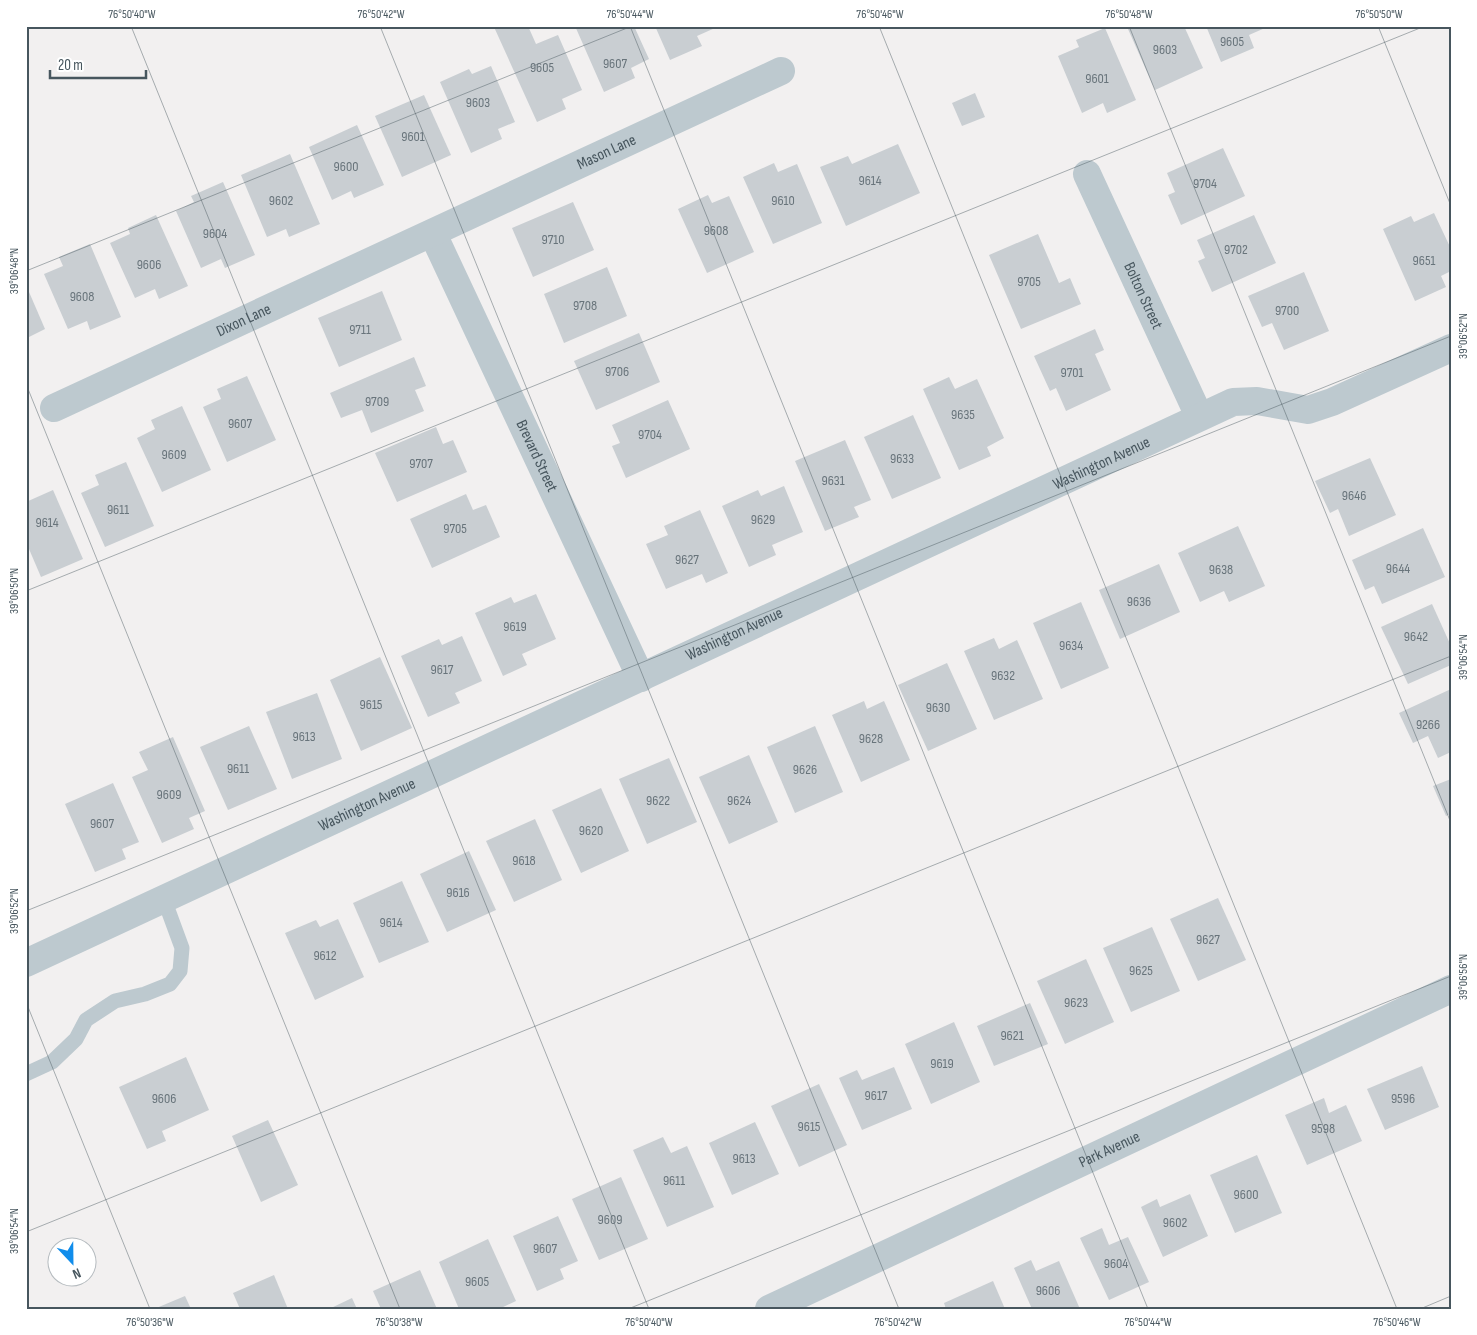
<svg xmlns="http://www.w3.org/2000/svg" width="1477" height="1335" viewBox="0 0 1477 1335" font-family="'Sofia Sans Condensed',sans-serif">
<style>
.building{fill:#c9ced2}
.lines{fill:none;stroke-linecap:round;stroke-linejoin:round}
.lane{stroke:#bdc9cf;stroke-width:15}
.street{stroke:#bdc9cf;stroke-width:28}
.ticks{fill:none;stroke:#47565e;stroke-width:1;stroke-opacity:0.45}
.labels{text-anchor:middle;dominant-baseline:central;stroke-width:4;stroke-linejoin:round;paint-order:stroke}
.number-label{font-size:14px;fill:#68747b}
.street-label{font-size:16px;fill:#47565e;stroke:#fff}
.neatline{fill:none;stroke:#47565e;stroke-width:2}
.ticks-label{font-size:12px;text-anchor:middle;fill:#47565e}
</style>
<rect width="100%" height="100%" fill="#f2f0f0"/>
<!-- building -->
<g class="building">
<polygon points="528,26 536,44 558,35 582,90 562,99 566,109 537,122 494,27"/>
<polygon points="575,26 634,26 649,59 631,68 635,78 604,92"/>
<polygon points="655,26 714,26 715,28 697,36 702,46 670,60"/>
<polygon points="1133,26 1184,26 1203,68 1155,90 1128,29"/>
<polygon points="1206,26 1264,26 1265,28 1249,35 1254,48 1221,62"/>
<polygon points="1105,28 1136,100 1107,113 1103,103 1082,113 1058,56 1079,47 1076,40"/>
<polygon points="491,66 515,122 498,129 502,139 471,153 440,82 469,69 472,74"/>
<polygon points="975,93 985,117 962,126 952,103"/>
<polygon points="424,95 451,155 402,177 375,116"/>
<polygon points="357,125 384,185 354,198 351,191 332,200 309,147"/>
<polygon points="898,144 920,193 846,226 820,167 848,156 852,164"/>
<polygon points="1223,148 1245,196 1181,225 1168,195 1175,192 1167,173"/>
<polygon points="290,154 320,224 289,237 286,229 267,237 241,175"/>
<polygon points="774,163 778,172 797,164 822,223 773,244 743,177"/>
<polygon points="223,182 255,255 225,268 221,259 201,268 176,211 194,202 191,196"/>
<polygon points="708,195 712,203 729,196 754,252 707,273 678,209"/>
<polygon points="573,202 594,250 533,277 512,228"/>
<polygon points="1434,213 1451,249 1451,271 1441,276 1446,287 1415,301 1383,229 1411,216 1414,222"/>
<polygon points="156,215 188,286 159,299 155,289 135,298 110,243 130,234 128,228"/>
<polygon points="1254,215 1276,263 1212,292 1198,261 1205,258 1197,240"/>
<polygon points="1038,234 1059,283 1070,278 1081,304 1021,329 989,255"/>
<polygon points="90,244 121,317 90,330 87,321 68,329 44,274 63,266 59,257"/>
<polygon points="607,267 627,316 564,343 544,294"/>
<polygon points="1304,272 1329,331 1284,350 1272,323 1262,327 1248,296"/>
<polygon points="26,285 45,329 27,338 26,336"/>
<polygon points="382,291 402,340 339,367 318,318"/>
<polygon points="1095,329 1104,350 1095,354 1111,390 1066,411 1056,388 1050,391 1034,356"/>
<polygon points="639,333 660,382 596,410 574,361"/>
<polygon points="414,357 426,386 415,390 424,411 371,433 362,410 341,418 330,393"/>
<polygon points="247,376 276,440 227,462 203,407 221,399 217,389"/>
<polygon points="949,377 955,389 977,379 1004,438 987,447 991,456 959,470 923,389"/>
<polygon points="668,400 690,449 626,478 612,446 620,443 612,425"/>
<polygon points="182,406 211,470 162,492 137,438 155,429 151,420"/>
<polygon points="913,415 941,478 892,499 864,437"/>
<polygon points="436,427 443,444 453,440 467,472 397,502 375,453"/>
<polygon points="845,440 871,500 854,507 859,517 825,531 795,461"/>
<polygon points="1370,458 1396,515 1349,536 1338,509 1330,513 1315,481"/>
<polygon points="126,462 154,526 105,547 81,493 99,485 95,475"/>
<polygon points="784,486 803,532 772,545 776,555 749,567 722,506 758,490 761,496"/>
<polygon points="53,490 83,559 41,577 26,542 26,502"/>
<polygon points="466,494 473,510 486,505 500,537 432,568 410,519"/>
<polygon points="700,510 728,573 706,583 702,574 666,589 646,544 668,535 664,526"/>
<polygon points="1238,526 1265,586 1229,602 1224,591 1200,602 1178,553"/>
<polygon points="1423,528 1445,577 1382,604 1374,586 1365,590 1352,560"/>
<polygon points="1159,564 1180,612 1120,639 1099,590"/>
<polygon points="536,594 556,639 522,654 527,665 503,676 475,613 511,597 514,603"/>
<polygon points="1081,602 1109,668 1061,689 1033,623"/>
<polygon points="1432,604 1451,646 1451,665 1408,684 1381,627"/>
<polygon points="462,636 482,681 455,693 460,703 428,717 401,656 439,639 442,645"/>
<polygon points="994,638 999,649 1017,640 1043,699 994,720 964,651"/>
<polygon points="380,657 412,728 361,751 330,680"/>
<polygon points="947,663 977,729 928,751 898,685"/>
<polygon points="1451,689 1451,752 1438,758 1428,736 1413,743 1399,713"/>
<polygon points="317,693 342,759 292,779 266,712"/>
<polygon points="864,701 867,709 884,701 910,760 861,782 832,715"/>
<polygon points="249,726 277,789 228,810 200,747"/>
<polygon points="815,726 843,792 795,813 767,747"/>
<polygon points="173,737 205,811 189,818 194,829 162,843 132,777 148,770 139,752"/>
<polygon points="749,755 778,822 729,844 699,777"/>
<polygon points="669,758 697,822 647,844 619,779"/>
<polygon points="1451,779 1451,814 1446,816 1433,786"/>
<polygon points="113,783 139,842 122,849 126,859 95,872 65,804"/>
<polygon points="601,788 629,851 581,873 552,810"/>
<polygon points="535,819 562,880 514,902 486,841"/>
<polygon points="469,851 496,910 447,932 420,874"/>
<polygon points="402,881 429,942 379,963 353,903"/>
<polygon points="1218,898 1246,960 1198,981 1170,919"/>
<polygon points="338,919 364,977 315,1000 285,933 316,920 320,927"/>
<polygon points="1152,927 1180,991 1131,1012 1103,948"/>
<polygon points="1086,959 1114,1022 1065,1044 1037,981"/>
<polygon points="1030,1003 1048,1044 994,1066 977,1026"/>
<polygon points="954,1022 980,1082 931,1104 905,1044"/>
<polygon points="186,1057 209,1110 162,1131 166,1141 147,1149 119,1087"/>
<polygon points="1422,1066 1439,1107 1385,1130 1367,1089"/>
<polygon points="894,1067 912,1109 862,1130 839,1078 857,1070 862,1080"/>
<polygon points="819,1084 847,1145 799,1167 771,1106"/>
<polygon points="1324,1098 1329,1113 1346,1105 1362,1141 1307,1165 1285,1115"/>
<polygon points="268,1120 298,1185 261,1202 232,1136"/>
<polygon points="755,1122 779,1174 732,1195 709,1143"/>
<polygon points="663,1137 671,1153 687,1146 714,1207 667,1227 633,1150"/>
<polygon points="1257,1155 1282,1213 1235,1233 1210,1175"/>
<polygon points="621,1177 648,1239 599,1260 572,1199"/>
<polygon points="1190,1194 1208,1236 1163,1257 1141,1207 1157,1199 1160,1207"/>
<polygon points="558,1216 578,1261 560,1269 564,1279 537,1291 513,1236"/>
<polygon points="1102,1228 1109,1245 1128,1237 1149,1282 1109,1300 1080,1238"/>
<polygon points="488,1239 516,1301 499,1309 459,1309 439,1262"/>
<polygon points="1031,1260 1036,1271 1059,1261 1080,1309 1032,1309 1014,1268"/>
<polygon points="420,1270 437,1309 381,1309 373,1291"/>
<polygon points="274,1275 288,1309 240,1309 233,1293"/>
<polygon points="993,1281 1005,1309 946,1309 944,1303"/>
<polygon points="185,1296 191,1309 154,1309"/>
<polygon points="352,1298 357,1309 329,1309"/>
</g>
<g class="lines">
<!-- lane -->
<polyline class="lane" points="26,1074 52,1062 76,1039 86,1020 115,1001 145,994 170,984 180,971 182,948 164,899"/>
<!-- street -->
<g class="street">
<path id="s1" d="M1087 174 1199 416"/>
<path id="s2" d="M433 234 641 678"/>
<path id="s3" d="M54 408 781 71"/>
<path id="s4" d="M26 963 1233 402 1257 401 1308 410 1332 402 1451 348"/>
<path id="s5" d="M769 1309 1451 989"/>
</g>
</g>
<!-- ticks -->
<path class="ticks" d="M131 26 649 1309M380 26 899 1309M630 26 1148 1309M879 26 1397 1309M1129 26 1451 823M1378 26 1451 206M26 271 632 26M26 384 400 1309M26 591 1425 26M26 911 1451 336M26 1002 150 1309M26 1232 1451 656M628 1309 1451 976M1420 1309 1451 1296"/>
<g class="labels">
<!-- number labels -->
<g class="number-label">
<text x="1232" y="41">9605</text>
<text x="1165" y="49">9603</text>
<text x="615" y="63">9607</text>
<text x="542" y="67">9605</text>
<text x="1097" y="78">9601</text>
<text x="478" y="102">9603</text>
<text x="413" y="136">9601</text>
<text x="346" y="166">9600</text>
<text x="870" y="180">9614</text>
<text x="1205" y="183">9704</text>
<text x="281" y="200">9602</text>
<text x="783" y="200">9610</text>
<text x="716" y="230">9608</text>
<text x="215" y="233">9604</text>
<text x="553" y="239">9710</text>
<text x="1236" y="249">9702</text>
<text x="1424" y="260">9651</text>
<text x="149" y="264">9606</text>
<text x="1029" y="281">9705</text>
<text x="82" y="296">9608</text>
<text x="585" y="305">9708</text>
<text x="1287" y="310">9700</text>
<text x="360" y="329">9711</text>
<text x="617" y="371">9706</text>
<text x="1072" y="372">9701</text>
<text x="377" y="401">9709</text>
<text x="963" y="414">9635</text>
<text x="240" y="423">9607</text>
<text x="650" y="434">9704</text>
<text x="174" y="454">9609</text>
<text x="902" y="458">9633</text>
<text x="421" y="463">9707</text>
<text x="833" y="480">9631</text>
<text x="1354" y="495">9646</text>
<text x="118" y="509">9611</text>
<text x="763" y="519">9629</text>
<text x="47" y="522">9614</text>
<text x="455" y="528">9705</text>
<text x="687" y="559">9627</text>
<text x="1398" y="568">9644</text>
<text x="1221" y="569">9638</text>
<text x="1139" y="601">9636</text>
<text x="515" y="626">9619</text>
<text x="1416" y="636">9642</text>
<text x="1071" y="645">9634</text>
<text x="442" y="669">9617</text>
<text x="1003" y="675">9632</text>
<text x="371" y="704">9615</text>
<text x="938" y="707">9630</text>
<text x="1428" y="724">9266</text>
<text x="304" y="736">9613</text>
<text x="871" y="738">9628</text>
<text x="238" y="768">9611</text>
<text x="805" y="769">9626</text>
<text x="169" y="794">9609</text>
<text x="658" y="800">9622</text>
<text x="739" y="800">9624</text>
<text x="102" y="823">9607</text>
<text x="591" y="830">9620</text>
<text x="524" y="860">9618</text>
<text x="458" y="892">9616</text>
<text x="391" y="922">9614</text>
<text x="1208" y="939">9627</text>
<text x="325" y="955">9612</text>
<text x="1141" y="970">9625</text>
<text x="1076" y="1002">9623</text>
<text x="1012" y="1035">9621</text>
<text x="942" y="1063">9619</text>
<text x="876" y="1095">9617</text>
<text x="164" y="1098">9606</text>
<text x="1403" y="1098">9596</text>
<text x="809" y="1126">9615</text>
<text x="1323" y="1128">9598</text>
<text x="744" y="1158">9613</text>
<text x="674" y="1180">9611</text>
<text x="1246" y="1194">9600</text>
<text x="610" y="1219">9609</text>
<text x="1175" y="1222">9602</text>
<text x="545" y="1248">9607</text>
<text x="1116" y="1263">9604</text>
<text x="477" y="1281">9605</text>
<text x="1048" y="1290">9606</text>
</g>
<!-- street labels -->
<g class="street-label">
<text stroke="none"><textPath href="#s3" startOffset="609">Mason Lane</textPath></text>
<text stroke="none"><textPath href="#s1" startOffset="134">Bolton Street</textPath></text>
<text stroke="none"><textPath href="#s3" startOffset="209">Dixon Lane</textPath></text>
<text stroke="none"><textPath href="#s2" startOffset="245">Brevard Street</textPath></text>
<text stroke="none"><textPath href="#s4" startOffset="1186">Washington Avenue</textPath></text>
<text stroke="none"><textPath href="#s4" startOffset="781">Washington Avenue</textPath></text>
<text stroke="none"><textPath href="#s4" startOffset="376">Washington Avenue</textPath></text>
<text stroke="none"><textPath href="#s5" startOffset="376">Park Avenue</textPath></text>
</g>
</g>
<!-- border -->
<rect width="1477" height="1335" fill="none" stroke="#ffffff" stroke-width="55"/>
<!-- north arrow -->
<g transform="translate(72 1262) rotate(158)"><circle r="24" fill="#ffffff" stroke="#b5bbbf"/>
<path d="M0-4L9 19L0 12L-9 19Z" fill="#118deb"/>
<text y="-8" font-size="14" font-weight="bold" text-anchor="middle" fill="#47565e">N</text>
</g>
<!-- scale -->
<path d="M50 70v8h96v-8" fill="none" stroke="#47565e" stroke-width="2.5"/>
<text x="58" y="70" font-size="15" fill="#47565e" stroke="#ffffff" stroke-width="4" paint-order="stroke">20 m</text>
<rect x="28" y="28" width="1422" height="1280" class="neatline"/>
<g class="ticks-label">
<text x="132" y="18">76°50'40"W</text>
<text x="381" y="18">76°50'42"W</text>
<text x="630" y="18">76°50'44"W</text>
<text x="880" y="18">76°50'46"W</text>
<text x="1129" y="18">76°50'48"W</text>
<text x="1379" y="18">76°50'50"W</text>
<text transform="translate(14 271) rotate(-90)" y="4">39°06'48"N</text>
<text transform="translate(1463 336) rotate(-90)" y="4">39°06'52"N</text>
<text transform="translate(14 591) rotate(-90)" y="4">39°06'50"N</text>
<text transform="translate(1463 657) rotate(-90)" y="4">39°06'54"N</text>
<text transform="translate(14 911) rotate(-90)" y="4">39°06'52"N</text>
<text transform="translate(1463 977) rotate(-90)" y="4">39°06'56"N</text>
<text transform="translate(14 1231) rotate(-90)" y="4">39°06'54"N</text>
<text x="150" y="1326">76°50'36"W</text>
<text x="399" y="1326">76°50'38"W</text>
<text x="649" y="1326">76°50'40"W</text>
<text x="898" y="1326">76°50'42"W</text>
<text x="1148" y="1326">76°50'44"W</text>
<text x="1397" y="1326">76°50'46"W</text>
</g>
</svg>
